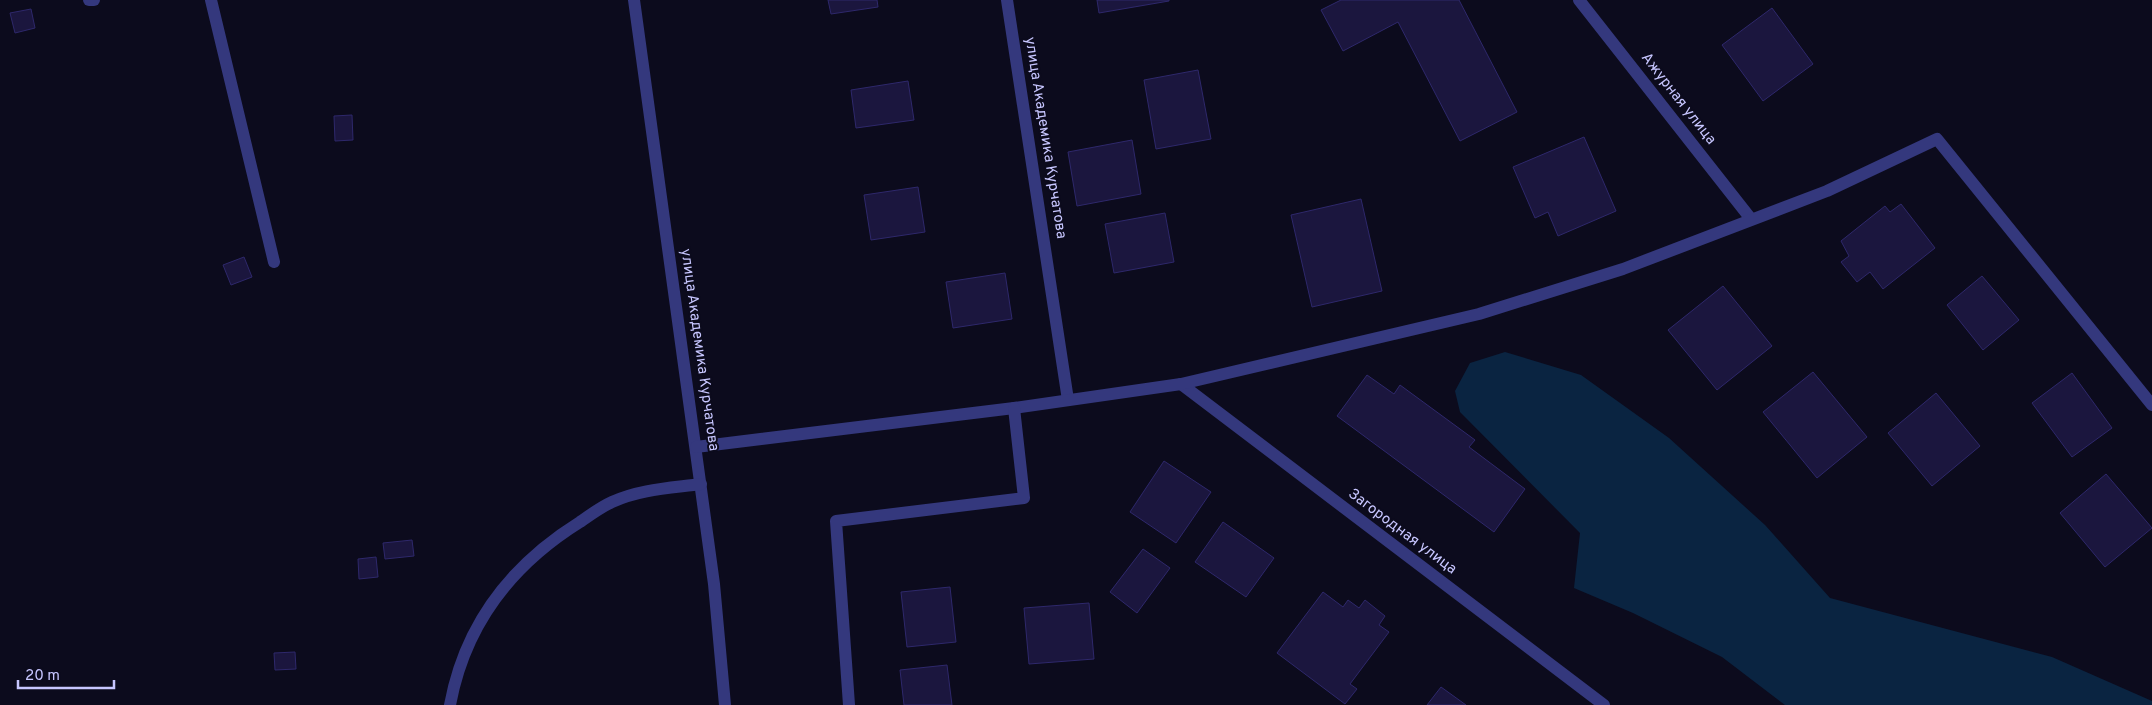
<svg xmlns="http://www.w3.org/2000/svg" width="2152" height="705" viewBox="0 0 2152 705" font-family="Overpass,sans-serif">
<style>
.water{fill:#0a2441}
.building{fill:#1b163e;stroke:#2e286b}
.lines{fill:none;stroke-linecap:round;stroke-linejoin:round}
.minor{stroke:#34387d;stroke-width:12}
.labels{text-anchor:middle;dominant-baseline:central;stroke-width:4;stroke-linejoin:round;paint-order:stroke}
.street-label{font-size:15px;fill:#c7c6ff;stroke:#0c0b1d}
</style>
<rect width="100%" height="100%" fill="#0c0b1d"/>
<!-- water -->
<polygon class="water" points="1505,352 1581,375 1669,438 1765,525 1830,598 2052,657 2152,701 2152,705 1785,705 1722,657 1633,613 1574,588 1580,533 1460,412 1455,391 1470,363"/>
<!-- building -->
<g class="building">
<polygon points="828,0 877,0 878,7 831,14"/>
<polygon points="1097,0 1169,0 1169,1 1099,13"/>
<polygon points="1341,0 1459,0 1517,112 1460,141 1398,22 1343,51 1321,10"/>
<polygon points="1772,8 1813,64 1763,101 1722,45"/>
<polygon points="31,9 35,28 15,33 10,13"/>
<polygon points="1198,70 1211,139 1156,149 1144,80"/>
<polygon points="908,81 914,120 856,128 851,90"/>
<polygon points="352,115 353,140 335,141 334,116"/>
<polygon points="1584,137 1616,211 1558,236 1548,212 1535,218 1513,167"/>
<polygon points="1132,140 1141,194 1077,206 1068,152"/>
<polygon points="918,187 925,232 871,240 864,195"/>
<polygon points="1361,199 1382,291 1312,307 1291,215"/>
<polygon points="1901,204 1935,248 1883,289 1870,272 1857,282 1841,262 1849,256 1841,241 1885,206 1890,212"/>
<polygon points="1165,213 1174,262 1114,273 1105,224"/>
<polygon points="244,257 252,277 231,285 223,265"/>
<polygon points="1005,273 1012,319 953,328 946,282"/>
<polygon points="1982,276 2019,320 1983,350 1947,305"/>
<polygon points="1723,286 1772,346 1717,390 1668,330"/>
<polygon points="1813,372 1867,437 1817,478 1763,412"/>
<polygon points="2072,373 2112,428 2072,457 2032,403"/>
<polygon points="1367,375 1394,394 1400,385 1475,440 1469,447 1525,489 1494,532 1337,416"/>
<polygon points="1936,393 1980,446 1932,486 1888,433"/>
<polygon points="1164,461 1211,492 1176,543 1130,512"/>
<polygon points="2106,474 2152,528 2105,567 2060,513"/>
<polygon points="1223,522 1274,558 1246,597 1195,562"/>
<polygon points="412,540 414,556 385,559 383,543"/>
<polygon points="1143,549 1170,568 1137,613 1110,592"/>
<polygon points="376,557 378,577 359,579 358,559"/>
<polygon points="950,587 956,642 907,647 901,592"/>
<polygon points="1323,592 1343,607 1348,600 1359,608 1365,600 1385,616 1379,625 1389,632 1350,684 1357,689 1345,704 1277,653"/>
<polygon points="1089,603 1094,659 1029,664 1024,608"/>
<polygon points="295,652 296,669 275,670 274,653"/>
<polygon points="947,665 952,705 904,705 900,670"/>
<polygon points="1441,687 1466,705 1427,705"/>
</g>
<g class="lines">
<!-- minor -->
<g class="minor">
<polyline points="89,0 94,0"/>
<polyline points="211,0 274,262"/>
<polyline points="634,0 714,584 725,705"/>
<polyline points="1007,0 1068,400"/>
<polyline points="1579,0 1751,219"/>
<polyline points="1181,384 1604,705"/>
<polyline points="696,447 1014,408 1181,384 1479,314 1623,269 1827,191 1937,139 2152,405"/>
<path d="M450 705C465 624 511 565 580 522 590 515 601 507 612 502 640 489 672 488 701 484"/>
<polyline points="849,705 836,521 1024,498 1014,408"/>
</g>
</g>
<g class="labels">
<!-- street labels -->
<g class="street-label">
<text transform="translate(1678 99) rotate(52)">Ажурная улица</text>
<text transform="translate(1045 138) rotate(81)">улица Академика Курчатова</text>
<text transform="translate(699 350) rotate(82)">улица Академика Курчатова</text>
<text transform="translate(1402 532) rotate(37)">Загородная улица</text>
</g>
</g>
<!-- scale -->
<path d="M18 680v8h96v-8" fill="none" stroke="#c7c6ff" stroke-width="2.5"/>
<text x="25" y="680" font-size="15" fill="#c7c6ff" stroke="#0c0b1d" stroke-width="4" paint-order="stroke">20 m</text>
</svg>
